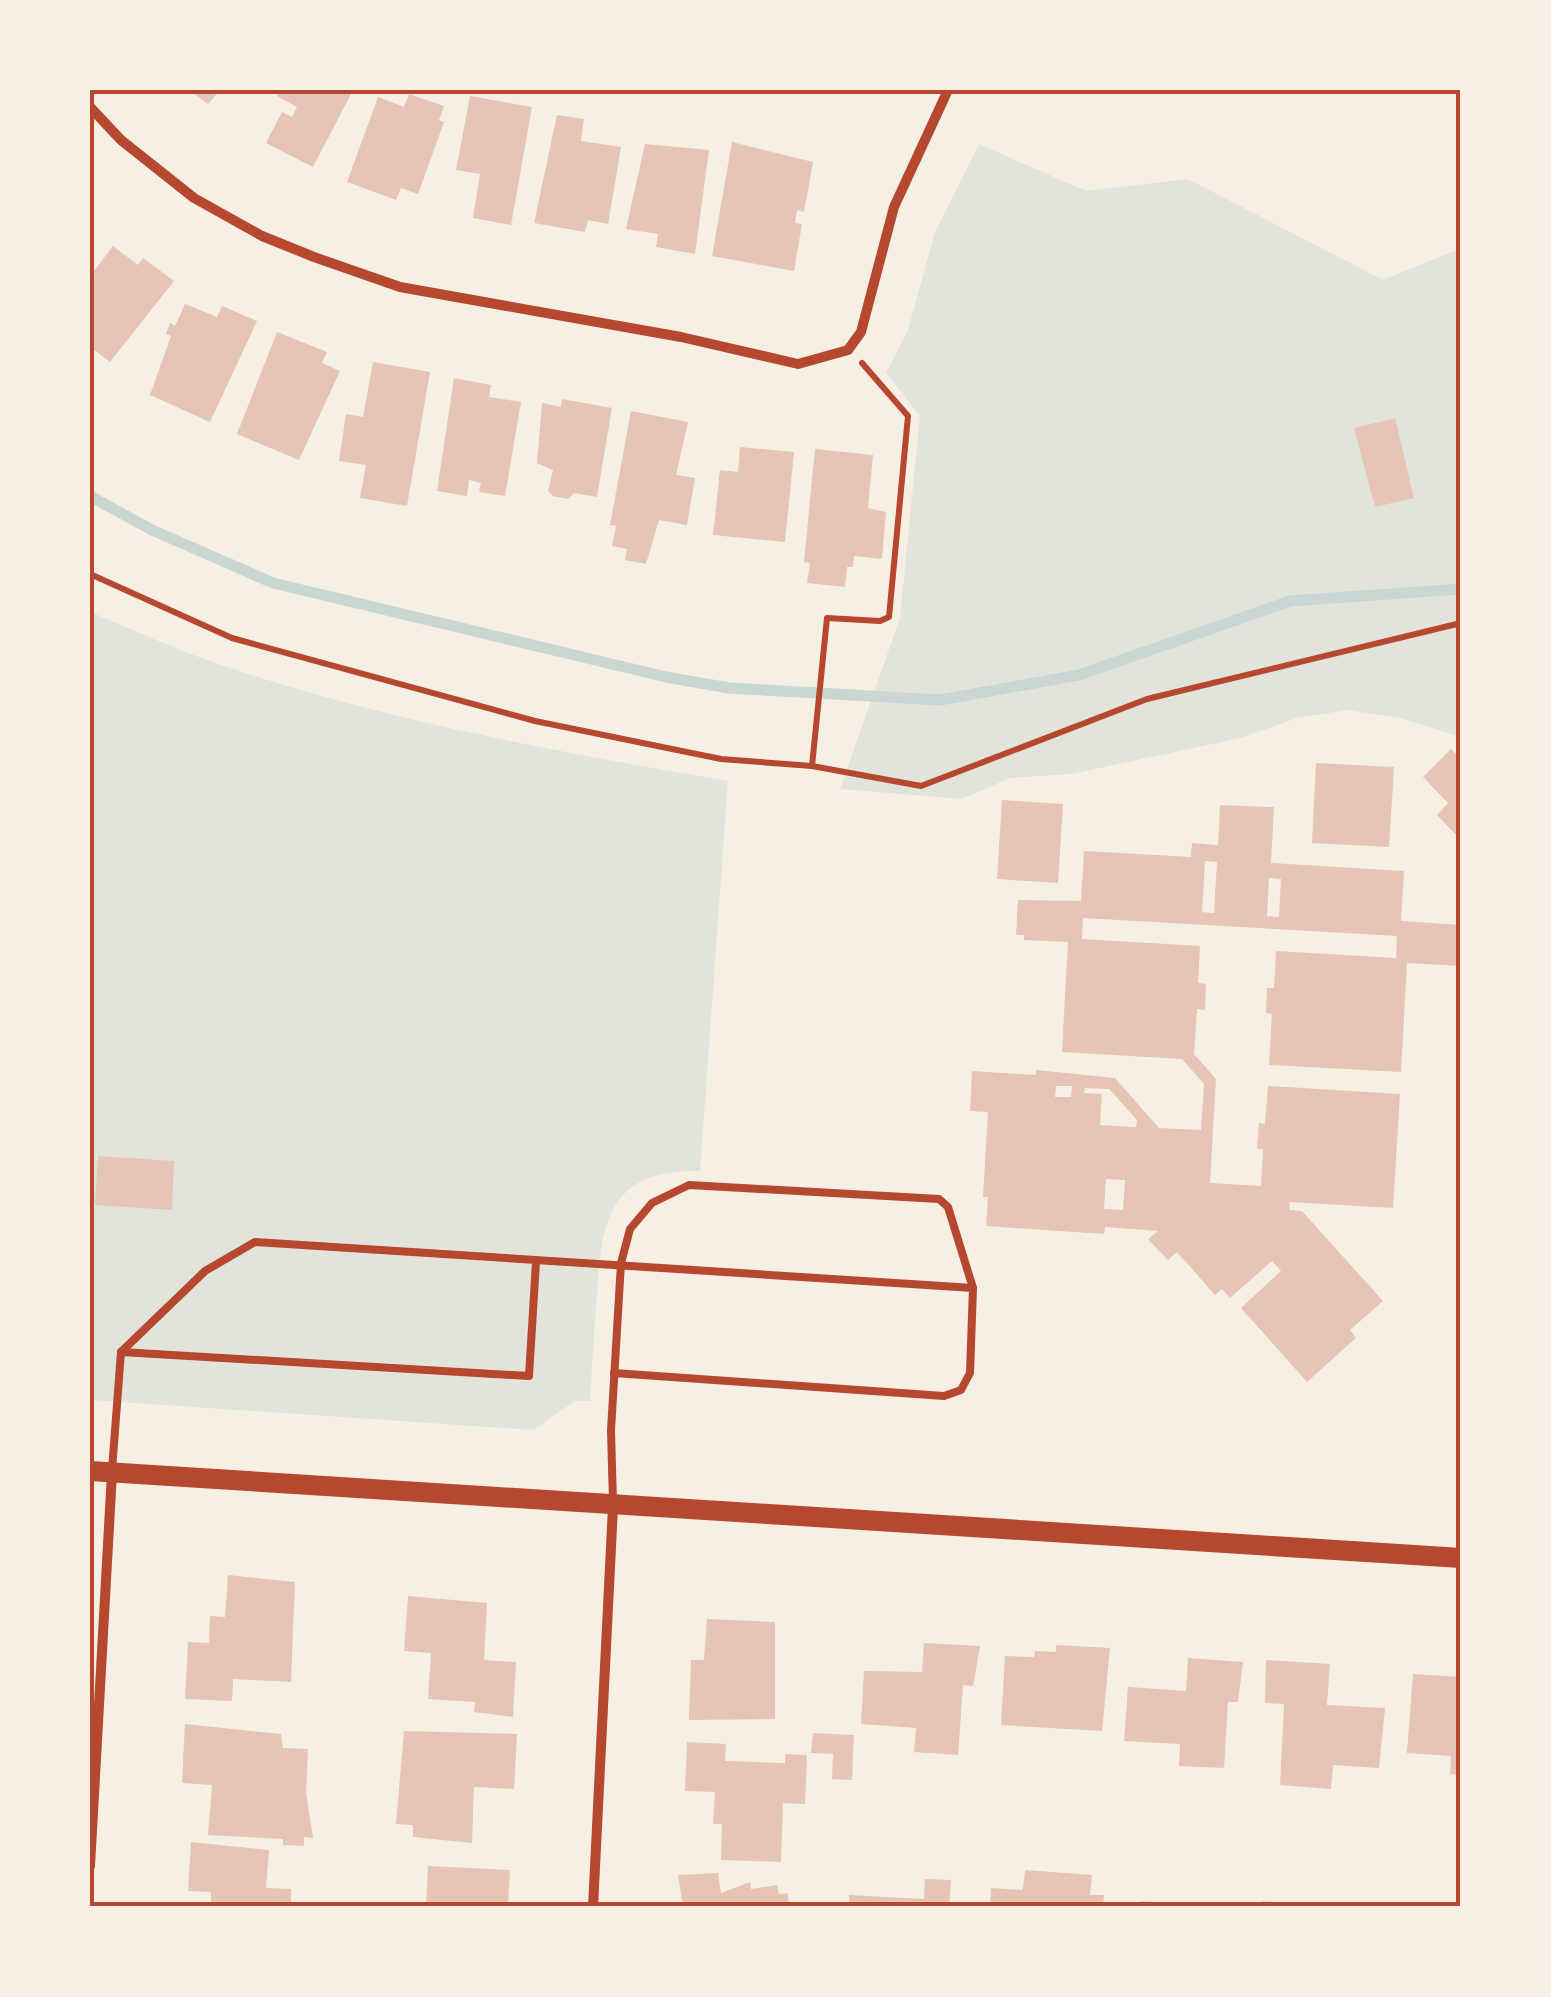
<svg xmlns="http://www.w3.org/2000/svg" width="1551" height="1997" viewBox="0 0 1551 1997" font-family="'Open Sans',sans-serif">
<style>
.green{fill:#e2e4dc}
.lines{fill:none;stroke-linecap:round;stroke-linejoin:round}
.stream{stroke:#c9d6d2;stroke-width:11}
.building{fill:#e6c5b7;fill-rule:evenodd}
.path{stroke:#b5482f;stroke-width:6}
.service{stroke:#b5482f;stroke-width:8}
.minor{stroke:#b5482f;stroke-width:10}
.secondary{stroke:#b5482f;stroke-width:20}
.neatline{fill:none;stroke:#b5482f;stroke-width:4}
</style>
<rect width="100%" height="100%" fill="#f6efe4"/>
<!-- green -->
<g class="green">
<polygon points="979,144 1086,191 1188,179 1383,280 1457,250 1461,243 1461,737 1400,718 1347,710 1297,718 1241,738 1071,774 1010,778 962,799 840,789 900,618 920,416 886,373 908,330 935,232"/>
<path d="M90 612C134 630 179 651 224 666 387 721 559 752 728 781L700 1171C612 1170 602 1215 597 1292 594 1328 592 1365 590 1401H575L533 1430 90 1400Z"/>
</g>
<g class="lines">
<!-- stream -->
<polyline class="stream" points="90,496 152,530 273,583 666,677 729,688 940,700 1079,675 1290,601 1461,589"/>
</g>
<!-- building -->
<g class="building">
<polygon points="189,90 220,90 208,104"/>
<polygon points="280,90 353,90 313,167 266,143 282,112 292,117 297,107 277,96"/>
<polygon points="409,94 444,106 439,120 444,122 418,194 401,188 396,200 347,182 378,97 404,107"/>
<polygon points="470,96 532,107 511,225 473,218 480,174 456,170"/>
<polygon points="557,115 584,119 581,141 621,147 608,224 588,220 585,232 534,223"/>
<polygon points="732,142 813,162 804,212 797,210 795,223 802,224 794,271 712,256"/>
<polygon points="645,144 709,150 695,254 656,247 658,234 626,229"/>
<polygon points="113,246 138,265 143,258 174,281 110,362 90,347 90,284 95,278 91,275"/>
<polygon points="185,304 217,317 222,306 257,321 210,422 150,395 171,336 166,334 170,323 175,326"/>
<polygon points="277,332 327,352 322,363 340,371 299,460 237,434"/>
<polygon points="373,362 430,372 407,506 360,498 366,465 339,461 346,414 363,417"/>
<polygon points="454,378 491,385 489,397 521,402 505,496 479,492 481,483 469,480 467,496 437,491"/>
<polygon points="562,399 612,408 597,497 574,493 568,499 553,496 548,491 553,470 537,463 542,403 561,407"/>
<polygon points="631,411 688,422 676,475 695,478 687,525 659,520 646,564 625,560 627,549 612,546 616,526 610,525"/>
<polygon points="1395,418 1414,498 1375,507 1354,428"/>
<polygon points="740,447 794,452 785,542 713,535 720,470 738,472"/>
<polygon points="815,449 873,455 868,508 886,512 882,559 854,556 853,567 847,567 845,587 807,583 810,563 804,562"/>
<polygon points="1451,749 1461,759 1461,840 1437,815 1448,803 1423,777"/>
<polygon points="1316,763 1394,767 1389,847 1312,843"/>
<polygon points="1002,800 1063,804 1058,883 997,879"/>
<path d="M1220 805 1274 807 1271 863 1404 871 1401 921 1461 925V966L1407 963 1401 1072 1269 1065 1272 1014 1266 1013 1267 988H1274L1276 951 1396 958 1397 936 1083 918 1082 939 1200 946 1198 983 1206 984 1205 1010 1197 1009 1194 1054 1216 1079 1210 1183 1261 1186 1263 1149H1257L1259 1123 1265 1124 1268 1086 1400 1094 1393 1208 1290 1202 1289 1210 1302 1211 1383 1301 1350 1330 1356 1338 1307 1382 1241 1308 1281 1271 1272 1261 1230 1298 1222 1289 1215 1295 1177 1252 1168 1260 1148 1239 1158 1231 1105 1227 1104 1234 986 1226 988 1197H983L988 1112 970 1111 972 1071 1036 1075V1070L1115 1078 1159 1128 1201 1130 1204 1084 1182 1059 1062 1052 1068 942 1024 940V935H1016L1018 900 1081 901 1084 851 1191 857 1192 843 1218 845ZM1205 861 1217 862 1214 913 1202 912ZM1269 878 1281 879 1279 917 1267 916ZM1056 1086H1072L1071 1097H1055ZM1085 1088 1109 1089 1137 1120 1136 1127 1100 1125 1102 1094 1084 1093ZM1106 1179 1125 1180 1123 1210 1104 1209Z"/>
<polygon points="98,1156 174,1161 172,1210 95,1205"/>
<polygon points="228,1575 295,1582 291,1682 233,1679 232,1701 185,1699 188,1642 209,1643 210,1616 225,1617"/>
<polygon points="408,1596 487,1603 484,1660 516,1662 513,1717 474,1712 475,1702 428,1699 431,1653 404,1651"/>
<polygon points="707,1619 775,1622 775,1719 689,1720 691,1660 704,1660"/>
<polygon points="924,1643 980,1646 973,1686 963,1685 958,1755 914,1752 916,1728 861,1724 864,1671 922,1672"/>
<polygon points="1056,1645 1110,1648 1102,1731 1001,1725 1005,1656 1034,1657 1035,1651 1056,1652"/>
<polygon points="1188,1658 1243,1662 1238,1702 1228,1702 1224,1768 1179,1766 1180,1744 1124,1741 1128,1687 1186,1691"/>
<polygon points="1266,1660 1330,1664 1327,1705 1385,1708 1379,1768 1333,1765 1331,1789 1280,1785 1284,1704 1265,1703"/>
<polygon points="1413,1674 1461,1677 1461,1775 1450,1774 1451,1756 1407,1753"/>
<polygon points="185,1724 281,1734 283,1748 308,1749 306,1793 313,1838 304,1837 304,1846 283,1845 283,1839 208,1835 212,1785 182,1783"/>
<polygon points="404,1731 517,1734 514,1789 474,1787 472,1843 413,1837 413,1825 396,1824"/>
<polygon points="813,1733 854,1735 852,1780 832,1779 833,1754 811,1753"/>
<polygon points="687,1742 726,1744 725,1761 785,1763 785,1754 807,1755 805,1804 783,1803 781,1862 721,1860 722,1824 713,1824 715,1792 685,1791"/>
<polygon points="191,1842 269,1850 266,1888 291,1889 291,1907 211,1907 211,1892 188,1891"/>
<polygon points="428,1866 510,1870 508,1907 426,1907"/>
<polygon points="1025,1870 1092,1875 1090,1895 1104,1895 1103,1907 990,1907 991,1888 1023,1890"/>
<polygon points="718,1873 721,1893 750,1882 751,1889 777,1885 779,1894 788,1893 789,1907 683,1907 678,1875"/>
<polygon points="925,1879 951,1880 949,1907 849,1907 849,1895 924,1899"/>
<polygon points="1141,1901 1192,1904 1192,1907 1141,1907"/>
<polygon points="1262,1901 1309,1904 1311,1907 1261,1907"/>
</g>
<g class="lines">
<!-- path -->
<g class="path">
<polyline points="90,574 232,638 535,721 721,759 812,766 921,786 1147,699 1461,623"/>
<polyline points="812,766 827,618 880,621 889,617 908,416 862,363"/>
</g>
<!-- service -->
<g class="service">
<polyline points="121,1352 529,1376 536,1262"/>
<polyline points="112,1470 121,1352 205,1271 255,1242 973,1288 970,1373 961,1390 944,1396 614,1373"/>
<polyline points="613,1503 611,1430 621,1263 630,1229 652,1203 689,1185 939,1199 948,1207 973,1288"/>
</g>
<!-- minor -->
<g class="minor">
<polyline points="90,107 121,140 194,198 262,236 314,257 400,287 681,337 798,364 848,350 861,332 894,207 948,90"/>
<polyline points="90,1866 112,1473"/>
<polyline points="593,1907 613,1507"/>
</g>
<!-- secondary -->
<polyline class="secondary" points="90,1471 1461,1558"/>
</g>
<!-- border -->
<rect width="1551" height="1997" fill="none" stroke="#f6efe4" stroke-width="185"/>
<rect x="92" y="92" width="1366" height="1812" class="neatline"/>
</svg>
